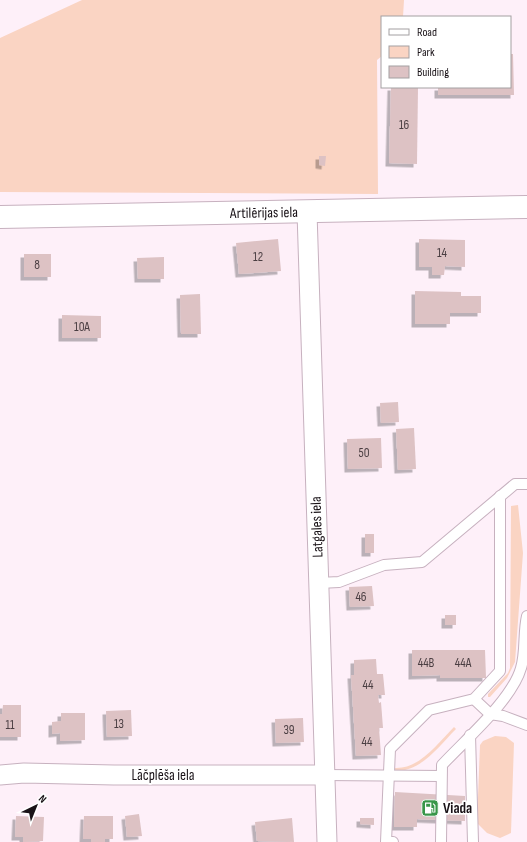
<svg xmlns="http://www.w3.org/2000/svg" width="527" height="842" viewBox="0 0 527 842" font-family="'Sofia Sans Condensed',sans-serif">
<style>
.green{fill:#fad4c3}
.building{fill:#ddc2c4;filter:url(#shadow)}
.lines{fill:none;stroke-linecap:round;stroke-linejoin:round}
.service-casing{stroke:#c7b1bf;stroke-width:12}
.minor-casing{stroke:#c7b1bf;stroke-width:21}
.tertiary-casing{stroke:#c7b1bf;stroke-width:24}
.service{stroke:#fff;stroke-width:10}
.minor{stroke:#fff;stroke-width:19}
.tertiary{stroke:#fff;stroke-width:22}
.labels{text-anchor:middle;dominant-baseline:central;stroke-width:3.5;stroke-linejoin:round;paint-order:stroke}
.number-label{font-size:13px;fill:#4a3e42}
.street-label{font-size:15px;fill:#191217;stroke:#fff}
.poi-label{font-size:15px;font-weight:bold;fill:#191217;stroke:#fff;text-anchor:start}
</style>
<defs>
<filter id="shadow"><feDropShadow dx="-3.5" dy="3.5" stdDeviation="0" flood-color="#0004"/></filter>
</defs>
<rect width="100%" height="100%" fill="#fef0f9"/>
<!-- green -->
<g class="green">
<polygon points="82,0 404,0 403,17 382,17 382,56 377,60 378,194 0,192 0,38"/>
<polygon points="518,505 523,553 515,662 507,678 490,697 488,697 488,694 508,673 510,668 511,506"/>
<path d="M454 727 456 729C439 746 421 772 395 771V768C420 769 438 743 454 727Z"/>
<polygon points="495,736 506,737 514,743 511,833 500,838 487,833 477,823 480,745 483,741"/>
</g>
<!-- building -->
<g class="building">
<polygon points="510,54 513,54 514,95 438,95 438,87 510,87"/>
<polygon points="391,87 418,87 417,164 389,163"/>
<polygon points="319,156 326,156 325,166 319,165"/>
<polygon points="278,239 281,271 239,274 236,243"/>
<polygon points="419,239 465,240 465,267 445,266 444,275 432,275 432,267 419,267"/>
<rect x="24" y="254" width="27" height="23"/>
<polygon points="164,257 164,279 138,279 137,258"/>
<polygon points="415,291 461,292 461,296 481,296 481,313 450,313 450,324 415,324"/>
<polygon points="200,294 201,334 181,334 180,295"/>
<polygon points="62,315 101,316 101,338 62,338"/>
<polygon points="398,402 399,422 381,423 380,403"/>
<polygon points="414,428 416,469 398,470 396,429"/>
<polygon points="381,438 382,468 348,469 347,439"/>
<rect x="365" y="534" width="9" height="19"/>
<polygon points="372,586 374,606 350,607 349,587"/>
<rect x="445" y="615" width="11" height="10"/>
<polygon points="412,650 485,650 486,678 440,678 440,675 412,676"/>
<polygon points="376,659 377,674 383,674 385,695 378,695 379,703 381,702 383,728 379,728 381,755 356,756 351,675 354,675 354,660"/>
<polygon points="3,705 21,705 21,737 0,737 0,714 2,714"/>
<polygon points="131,710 132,736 107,737 106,711"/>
<polygon points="61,713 85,713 85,740 60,741 60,733 52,734 52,722 61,721"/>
<polygon points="303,718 304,742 276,743 275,719"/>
<polygon points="395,792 465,796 465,821 417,819 417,827 394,827"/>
<polygon points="139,814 142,836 127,837 125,816"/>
<polygon points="16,816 44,817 43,841 23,842 23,837 15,837"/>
<polygon points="84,816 113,816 113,839 105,839 105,842 91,842 91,839 83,839"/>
<polygon points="292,818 294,842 257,841 255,822"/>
<polygon points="360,818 374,818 374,825 360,824"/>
</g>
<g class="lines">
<defs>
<g id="service">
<polyline points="319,583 339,582 384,565 422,562 515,484 527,484"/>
<polyline points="474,699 490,714 503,716 527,725"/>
<polyline points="470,735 473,842"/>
<polyline points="325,775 441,776"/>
<polyline points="393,842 386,842 390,749 429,710 474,699 500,671 500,496"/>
<path d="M441 842 442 765C465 740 512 700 521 668 526 652 523 633 527 616"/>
</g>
<g id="minor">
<polyline points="307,212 327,842"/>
<polyline points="0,775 24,773 114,775 325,775"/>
</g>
<polyline id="tertiary" points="0,217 527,207"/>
</defs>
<!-- service casing -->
<use href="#service" class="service-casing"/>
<!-- minor casing -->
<use href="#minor" class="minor-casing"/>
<!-- tertiary casing -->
<use href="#tertiary" class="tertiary-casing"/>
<!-- service -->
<use href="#service" class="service"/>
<!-- minor -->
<use href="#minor" class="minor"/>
<!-- tertiary -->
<use href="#tertiary" class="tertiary"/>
</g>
<!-- icons -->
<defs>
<symbol id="fuel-square" viewBox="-11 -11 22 22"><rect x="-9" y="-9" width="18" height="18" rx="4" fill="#389649" stroke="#fff"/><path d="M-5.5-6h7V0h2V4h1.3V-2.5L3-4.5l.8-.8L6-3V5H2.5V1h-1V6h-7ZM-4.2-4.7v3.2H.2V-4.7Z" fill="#fff"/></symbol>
</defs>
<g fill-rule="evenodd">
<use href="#fuel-square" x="420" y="798" width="20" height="20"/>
</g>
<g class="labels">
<!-- number labels -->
<g class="number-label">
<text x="404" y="125">16</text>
<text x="442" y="253">14</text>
<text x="258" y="257">12</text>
<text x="37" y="265">8</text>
<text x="82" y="327">10A</text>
<text x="364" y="453">50</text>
<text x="361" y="597">46</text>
<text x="426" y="663">44B</text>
<text x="463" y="663">44A</text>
<text x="368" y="685">44</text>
<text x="119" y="724">13</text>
<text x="10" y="725">11</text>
<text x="289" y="730">39</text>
<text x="367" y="742">44</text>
</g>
<!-- street labels -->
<g class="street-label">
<text transform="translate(264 213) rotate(-1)">Artilērijas iela</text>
<text transform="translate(317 527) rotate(-92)">Latgales iela</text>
<text x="163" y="775">Lāčplēša iela</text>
</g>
<!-- poi labels -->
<g class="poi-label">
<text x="443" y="808">Viada</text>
</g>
</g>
<!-- legend -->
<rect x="381" y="16" width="130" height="72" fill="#ffffff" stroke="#a3a0a2"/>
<rect x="389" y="29" width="20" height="6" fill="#ffffff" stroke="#a3a0a2"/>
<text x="417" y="36" font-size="12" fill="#191217">Road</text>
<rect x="389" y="46" width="20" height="12" fill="#fad4c3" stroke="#a3a0a2"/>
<text x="417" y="56" font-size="12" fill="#191217">Park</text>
<rect x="389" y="66" width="20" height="12" fill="#ddc2c4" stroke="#a3a0a2"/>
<text x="417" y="76" font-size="12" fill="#191217">Building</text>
<!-- north arrow -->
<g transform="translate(36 806) rotate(43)" stroke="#ffffff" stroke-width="3" paint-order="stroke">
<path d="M0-3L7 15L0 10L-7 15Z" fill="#191217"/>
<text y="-6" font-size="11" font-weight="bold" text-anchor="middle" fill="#191217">N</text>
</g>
</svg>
